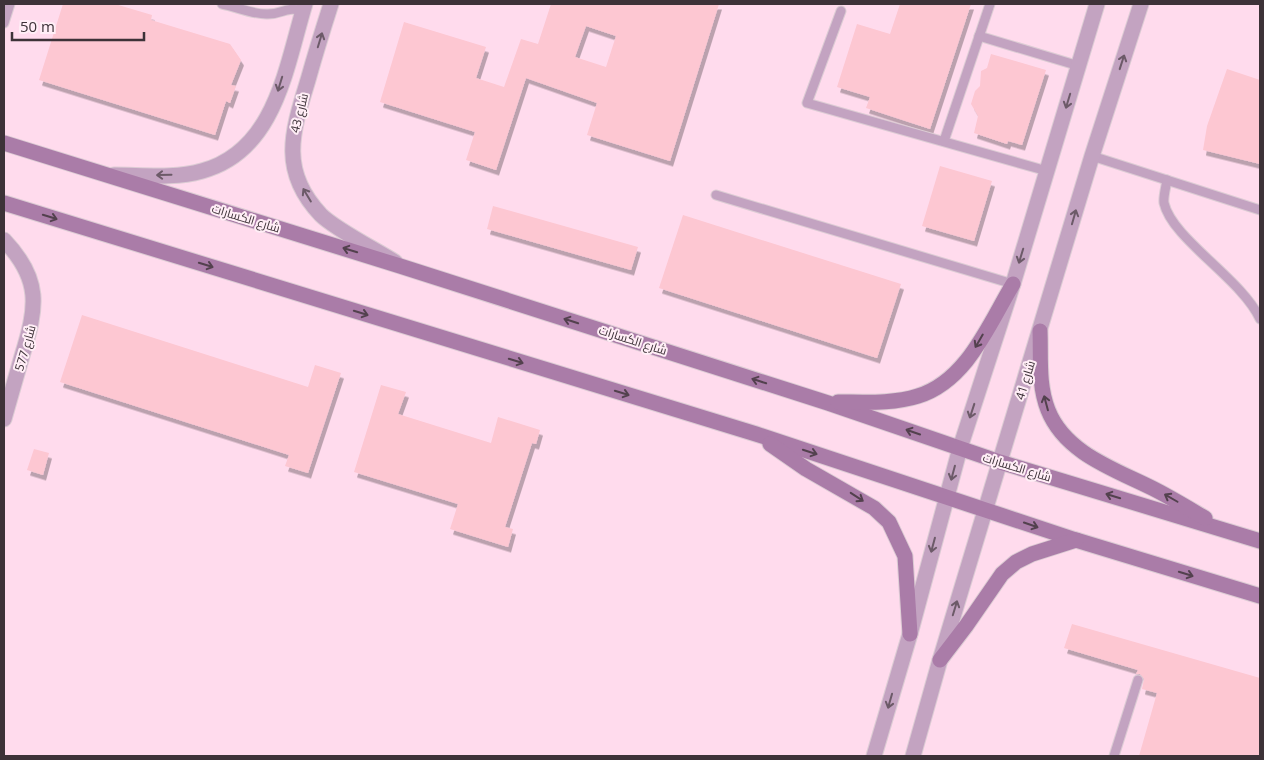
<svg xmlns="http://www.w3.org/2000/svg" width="1264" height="760" viewBox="0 0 1264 760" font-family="'Open Sans',Cairo,sans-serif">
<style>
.built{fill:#ffdbed}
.building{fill:#fdc7d2;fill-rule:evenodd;filter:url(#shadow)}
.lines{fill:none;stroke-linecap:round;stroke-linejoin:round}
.lane-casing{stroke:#dcccd4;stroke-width:11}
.street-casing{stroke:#dcccd4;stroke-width:17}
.secondary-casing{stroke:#dcccd4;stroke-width:17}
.lane{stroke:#c3a3c1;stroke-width:9}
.street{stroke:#c3a3c1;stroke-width:15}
.secondary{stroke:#aa7ca8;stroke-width:15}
.oneway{stroke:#6c5a68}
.oneway2{stroke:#53414e}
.labels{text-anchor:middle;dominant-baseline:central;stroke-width:4;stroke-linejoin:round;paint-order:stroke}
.street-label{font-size:12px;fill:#3d3238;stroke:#ffeef6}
</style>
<defs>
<filter id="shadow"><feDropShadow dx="3" dy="5.5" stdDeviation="0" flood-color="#0004"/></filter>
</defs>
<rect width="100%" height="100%" fill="#ffeef6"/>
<!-- built -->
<rect class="built" x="4" y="4" width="1256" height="752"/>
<!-- building -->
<g class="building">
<polygon points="63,4 115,4 152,15 151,20 230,44 241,60 231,85 236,86 230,103 226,101 215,135 39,80"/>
<path d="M551 4H719L670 161 587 135 597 103 526 78 496 170 466 160 475 132 380 102 404 22 486 47 476 78 504 87 521 39 538 44ZM586 26 616 36 606 67 575 57Z"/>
<polygon points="900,4 971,4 930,129 866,108 870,97 837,87 857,24 890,34"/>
<polygon points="991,54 1046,70 1022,145 1008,141 1007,144 974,133 978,116 971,104 975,91 980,86 981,71 987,68"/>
<polygon points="1227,69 1260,80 1260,164 1203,150 1207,126"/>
<polygon points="940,166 992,181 974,241 922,226"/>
<polygon points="493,206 638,247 631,270 487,229"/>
<polygon points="683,215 901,284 877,358 659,288"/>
<polygon points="82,315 308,387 315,365 341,373 308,473 285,466 289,455 60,382"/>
<polygon points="381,385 406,392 398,414 491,443 498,417 540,430 536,444 532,443 505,527 513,529 508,547 450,529 458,504 354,472"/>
<polygon points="34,449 49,453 43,475 27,470"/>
<polygon points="1072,624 1260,678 1260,756 1139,756 1157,693 1142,689 1144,679 1140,674 1136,674 1138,670 1064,648"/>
</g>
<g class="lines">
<defs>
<g id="lane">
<path d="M222 4C237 7 254 15 268 14 284 14 284 6 303 11"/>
<polyline points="841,11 807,103 1047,171"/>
<polyline points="4,23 10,4"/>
<polyline points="979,36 1079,66"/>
<polyline points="944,141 990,4"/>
<polyline points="1092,156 1260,210"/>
<path d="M1167 180C1166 187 1163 197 1164 203 1172 239 1242 279 1260 319"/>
<polyline points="716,195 1013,284"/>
<polyline points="1114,756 1138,680"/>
</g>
<g id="street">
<path d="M331 4C323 29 315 55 308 80 292 132 279 171 321 215 335 229 376 250 395 262"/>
<path d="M114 175C142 175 174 179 202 171 276 151 286 66 305 4"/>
<path d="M4 240C42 280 37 307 22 356 16 377 10 398 4 419"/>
<polyline points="874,756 910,634 960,448 1013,284 1097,4"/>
<polyline points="913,756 940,660 1092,156 1141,4"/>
</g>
<g id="secondary">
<polyline points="4,143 400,266 828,403 1000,462 1260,541"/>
<polyline points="4,203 756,434 1076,540 1260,596"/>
<path d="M1040 331C1041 357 1038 385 1048 410 1065 453 1114 469 1152 488 1170 497 1188 508 1205 518"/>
<path d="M838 402C864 402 893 404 918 396 967 381 989 324 1013 284"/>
<polyline points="770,444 806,469 874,508 889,522 905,556 910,634"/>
<polyline points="940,660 966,626 1002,574 1016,562 1032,554 1076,540"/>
</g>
</defs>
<!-- lane casing -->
<use href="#lane" class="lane-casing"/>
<!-- street casing -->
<use href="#street" class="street-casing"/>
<!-- secondary casing -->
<use href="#secondary" class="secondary-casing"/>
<!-- lane -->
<use href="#lane" class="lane"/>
<!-- street -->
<use href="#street" class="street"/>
<!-- secondary -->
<use href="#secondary" class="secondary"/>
</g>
<!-- one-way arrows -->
<defs><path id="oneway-shaft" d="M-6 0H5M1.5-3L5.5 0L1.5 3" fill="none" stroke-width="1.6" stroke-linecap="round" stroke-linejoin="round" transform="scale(1.25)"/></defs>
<g class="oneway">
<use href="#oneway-shaft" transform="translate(320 40) rotate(-73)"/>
<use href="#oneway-shaft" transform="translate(1122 62) rotate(-72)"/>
<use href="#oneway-shaft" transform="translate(280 84) rotate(107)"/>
<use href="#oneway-shaft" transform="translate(1068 101) rotate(107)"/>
<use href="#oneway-shaft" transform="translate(164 175) rotate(179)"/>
<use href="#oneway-shaft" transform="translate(307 195) rotate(-121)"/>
<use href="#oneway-shaft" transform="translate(1074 217) rotate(-74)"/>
<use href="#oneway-shaft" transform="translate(1021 256) rotate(107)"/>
<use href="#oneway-shaft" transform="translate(972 411) rotate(108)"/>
<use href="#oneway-shaft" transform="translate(953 473) rotate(105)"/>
<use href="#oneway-shaft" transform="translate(933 545) rotate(105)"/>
<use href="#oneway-shaft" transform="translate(955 608) rotate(-73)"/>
<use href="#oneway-shaft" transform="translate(890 701) rotate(106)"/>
</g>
<g class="oneway2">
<use href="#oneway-shaft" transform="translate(50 217) rotate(17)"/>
<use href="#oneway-shaft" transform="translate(350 250) rotate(-163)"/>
<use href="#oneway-shaft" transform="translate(206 265) rotate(17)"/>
<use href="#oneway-shaft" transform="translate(361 313) rotate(17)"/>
<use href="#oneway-shaft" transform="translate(571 321) rotate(-162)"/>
<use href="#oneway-shaft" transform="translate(979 341) rotate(120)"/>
<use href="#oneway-shaft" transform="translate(516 361) rotate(17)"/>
<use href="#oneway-shaft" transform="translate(759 381) rotate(-162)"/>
<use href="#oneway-shaft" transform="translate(622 393) rotate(17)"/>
<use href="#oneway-shaft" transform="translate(1046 403) rotate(-105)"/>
<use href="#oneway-shaft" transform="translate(913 432) rotate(-161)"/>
<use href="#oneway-shaft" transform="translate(810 452) rotate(18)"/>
<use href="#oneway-shaft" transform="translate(1113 496) rotate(-163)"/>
<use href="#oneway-shaft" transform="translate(857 497) rotate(33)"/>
<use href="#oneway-shaft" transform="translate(1171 498) rotate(-150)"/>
<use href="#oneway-shaft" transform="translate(1031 525) rotate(19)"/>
<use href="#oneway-shaft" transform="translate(1186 574) rotate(17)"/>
</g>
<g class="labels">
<!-- street labels -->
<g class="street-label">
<text transform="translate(299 113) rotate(-76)">شارع 43</text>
<text transform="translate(246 218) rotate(17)">شارع الكسارات</text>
<text transform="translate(633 340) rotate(18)">شارع الكسارات</text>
<text transform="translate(25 348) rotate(-74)">شارع 577</text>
<text transform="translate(1025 380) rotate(-73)">شارع 41</text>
<text transform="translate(1017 467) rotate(17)">شارع الكسارات</text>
</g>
</g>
<!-- border -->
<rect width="1264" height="760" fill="none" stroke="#3d3238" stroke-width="10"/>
<!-- scale -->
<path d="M12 32v8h132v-8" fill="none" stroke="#3d3238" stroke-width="2.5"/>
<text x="20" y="32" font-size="15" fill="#3d3238" stroke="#ffeef6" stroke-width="4" paint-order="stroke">50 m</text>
</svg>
